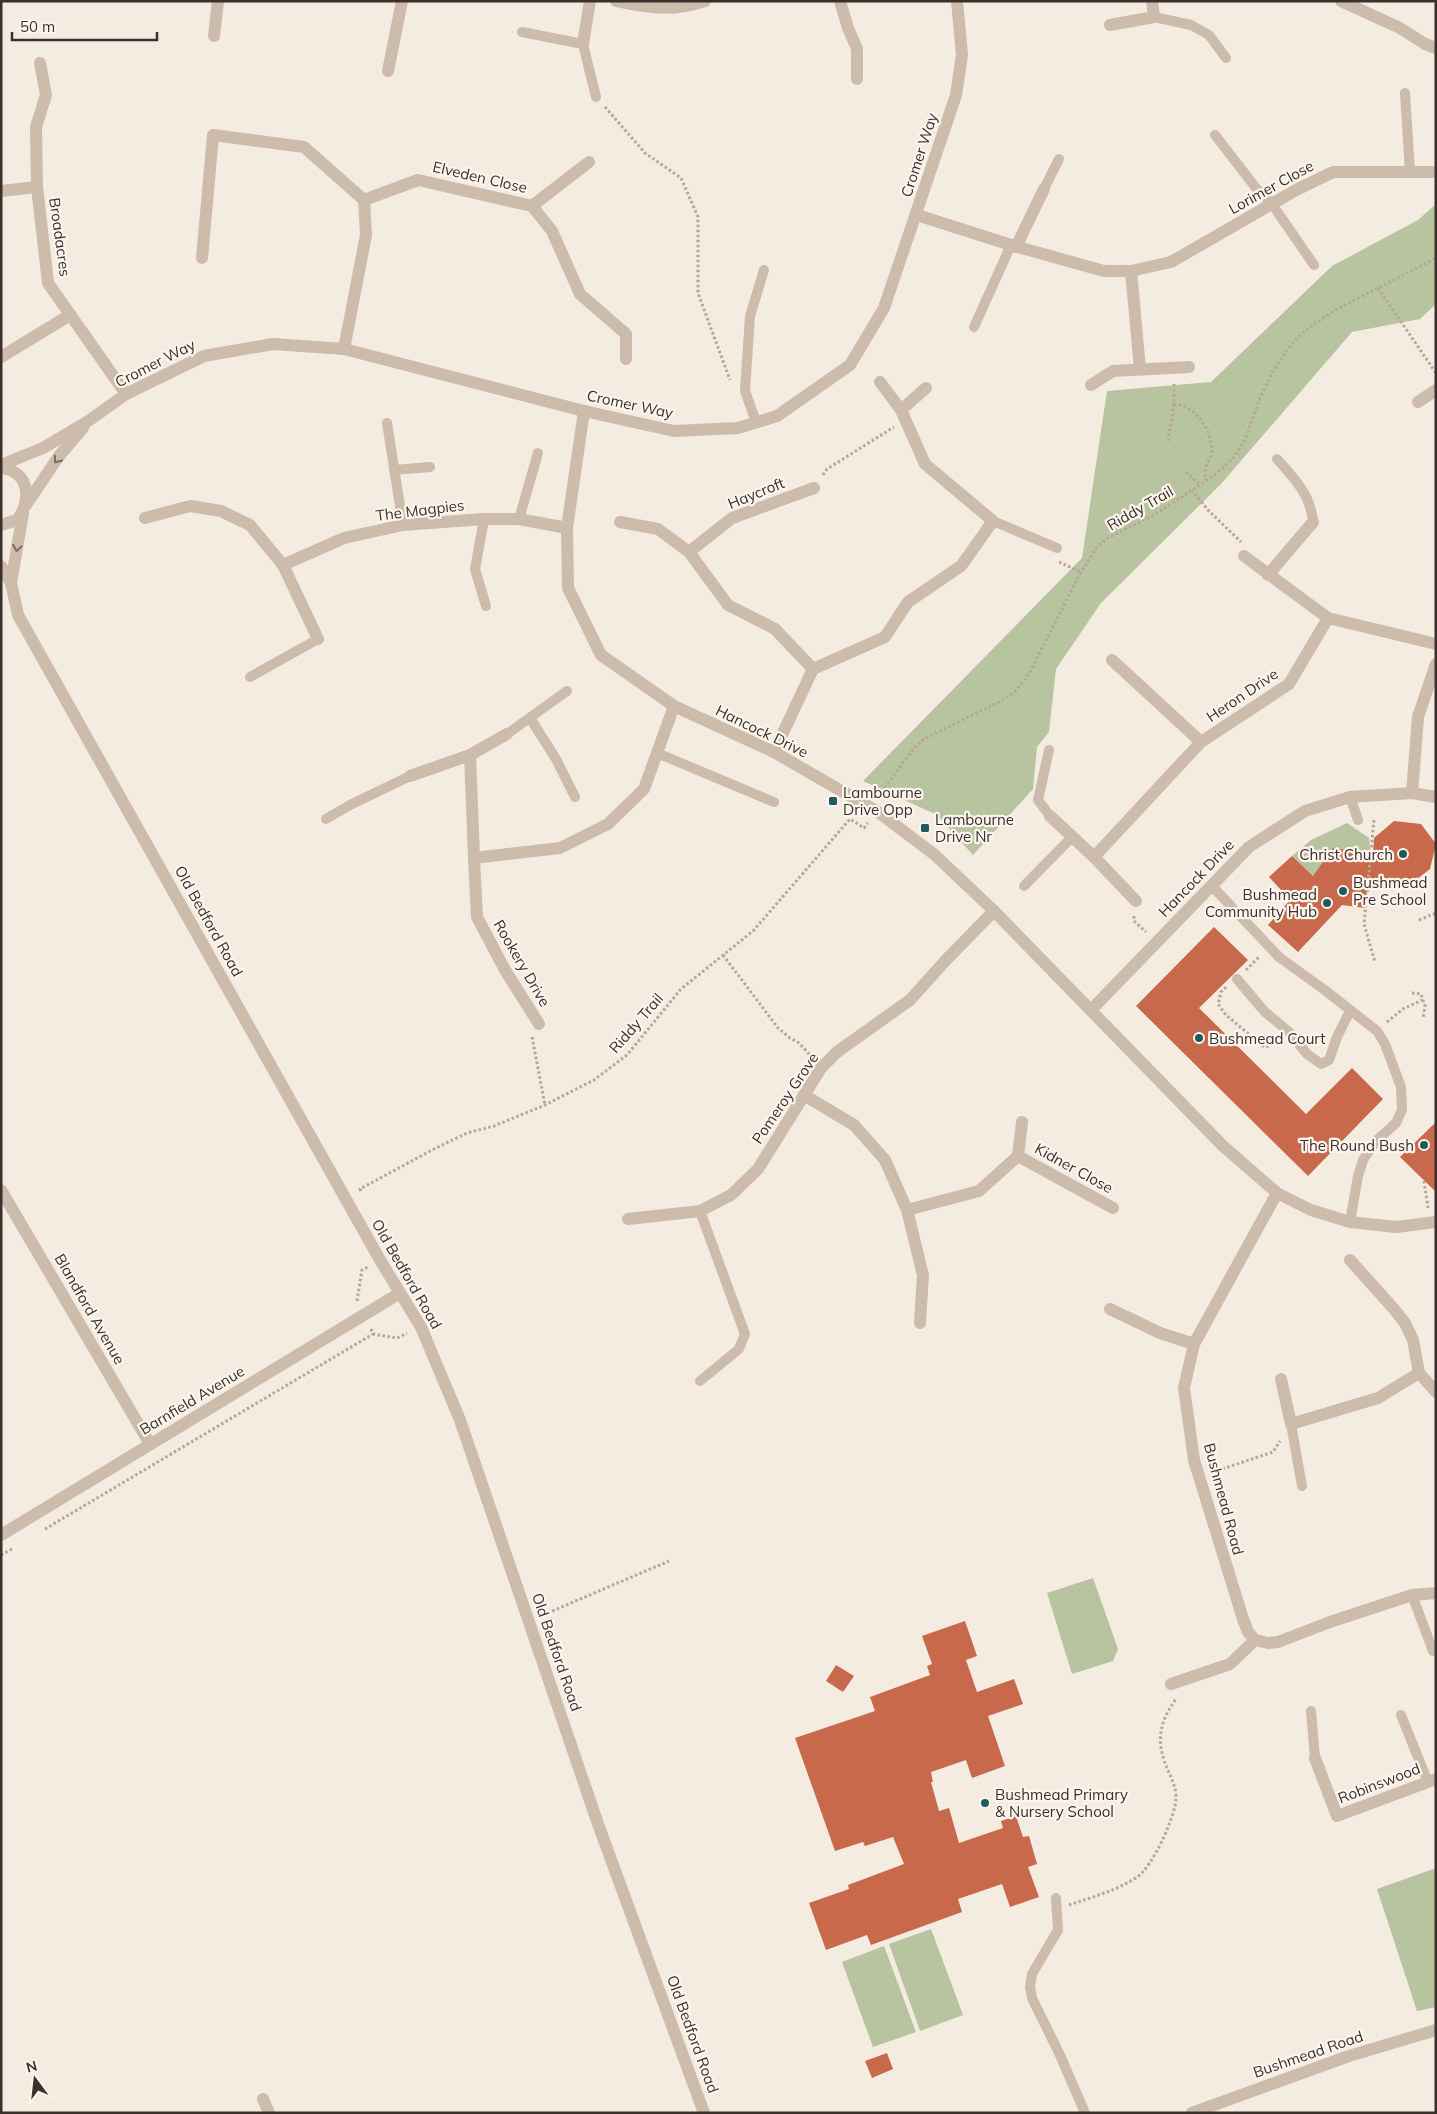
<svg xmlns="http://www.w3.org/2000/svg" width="1437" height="2114" viewBox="0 0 1437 2114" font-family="Mulish,sans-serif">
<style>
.green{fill:#b8c4a0}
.building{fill:#c8694b}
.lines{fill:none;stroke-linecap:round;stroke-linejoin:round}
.path{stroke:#b9a596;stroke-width:3;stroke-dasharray:2.5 2.5;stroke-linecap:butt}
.service{stroke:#cdbbac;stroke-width:10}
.minor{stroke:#cdbbac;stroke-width:12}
.oneway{stroke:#7d6f65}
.poi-dot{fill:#1f5a5e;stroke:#fbf5ee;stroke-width:2}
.labels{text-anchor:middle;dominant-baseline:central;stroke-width:4.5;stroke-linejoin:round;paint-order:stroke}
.street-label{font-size:15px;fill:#3b302b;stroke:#fbf5ee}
.poi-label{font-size:15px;fill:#3b302b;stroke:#fbf5ee;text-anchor:start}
</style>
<rect width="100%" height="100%" fill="#f4ebe1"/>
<!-- green -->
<g class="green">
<polygon points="1436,204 1436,304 1420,319 1352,332 1221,484 1101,603 1056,669 1049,732 1037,747 1033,789 973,855 937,815 863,781 1082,558 1107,391 1211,382 1332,266 1418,220"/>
<polygon points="1347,823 1369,838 1371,854 1313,876 1292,856 1311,840"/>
<polygon points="1093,1578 1118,1649 1113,1661 1072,1674 1047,1593"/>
<polygon points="1436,1868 1436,2007 1417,2011 1377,1889"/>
<polygon points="931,1929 963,2015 920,2031 889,1944"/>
<polygon points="884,1946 916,2032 873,2047 842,1962"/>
</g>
<!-- building -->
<g class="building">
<polygon points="1394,821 1421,824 1436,844 1430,869 1412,883 1368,881 1365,908 1342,905 1298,952 1268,925 1290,900 1269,877 1292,856 1313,876 1333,848 1373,854 1374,838"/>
<polygon points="1214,927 1248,960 1199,1008 1306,1114 1352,1068 1383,1099 1308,1176 1136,1006"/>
<polygon points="1436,1122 1436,1192 1400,1157"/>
<polygon points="965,1621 977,1656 966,1660 977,1692 1014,1679 1023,1704 988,1716 1005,1766 972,1778 966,1760 931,1772 933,1782 931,1782 939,1811 949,1808 959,1843 1003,1828 1001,1821 1016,1816 1023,1837 1029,1836 1037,1864 1028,1867 1039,1897 1010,1907 1002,1884 958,1899 962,1912 871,1945 867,1935 826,1950 809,1903 849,1889 848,1885 904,1864 893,1837 865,1846 863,1842 835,1851 795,1738 875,1711 870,1697 930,1675 927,1666 932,1664 922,1636"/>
<polygon points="836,1665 854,1676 843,1692 826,1681"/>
<polygon points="887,2053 893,2069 872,2078 865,2061"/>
</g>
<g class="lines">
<!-- path -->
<g class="path">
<polyline points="605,107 645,153 681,178 698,217 698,293 730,380"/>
<polyline points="1378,288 1436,373"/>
<path d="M1174 404C1195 405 1211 429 1212 449 1212 456 1207 462 1206 468 1205 472 1205 476 1205 480"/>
<polyline points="1168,441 1174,404 1174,382"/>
<polyline points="1186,472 1200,485"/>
<polyline points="823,475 827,469 894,427"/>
<polyline points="1192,490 1208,510 1241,542"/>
<polyline points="1059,562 1081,572"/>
<polyline points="884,795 881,793 911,752 924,739 1001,701 1015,692 1029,674 1077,579 1097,547 1108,538 1152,516 1200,485 1222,469 1235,456 1246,438 1260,398 1272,373 1286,351 1302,333 1332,312 1436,258"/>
<polyline points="1374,820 1364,924 1375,962"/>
<polyline points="1134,916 1134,921 1146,932"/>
<polyline points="1419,920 1436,913"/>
<polyline points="723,955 778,1028 790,1038 799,1043 812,1057"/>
<polyline points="1246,970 1259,957"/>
<polyline points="1226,987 1221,992 1218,1004 1226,1015 1264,1047 1270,1046 1277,1040"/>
<polyline points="1412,993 1421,994 1425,1006 1423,1018"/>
<polyline points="1387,1022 1403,1009 1422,1000"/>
<polyline points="532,1037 545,1105"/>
<polyline points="1424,1181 1428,1208"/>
<polyline points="361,1191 360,1189 432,1150 467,1133 494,1126 545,1105 594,1080 627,1055 681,989 753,931 850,819 864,828 868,823"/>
<polyline points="357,1301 362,1270 368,1267"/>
<polyline points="371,1329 373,1334 397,1338 407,1333"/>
<polyline points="1213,1472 1273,1452 1280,1441"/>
<polyline points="45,1529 373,1334"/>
<polyline points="1,1555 12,1549"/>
<polyline points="543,1615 669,1561"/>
<path d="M1069 1905C1092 1897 1116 1891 1137 1877 1152 1868 1177 1814 1176 1796 1175 1780 1165 1768 1162 1753 1157 1732 1164 1716 1176 1699"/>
</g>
<!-- service -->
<g class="service">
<polyline points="1154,17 1191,25 1209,35 1226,58"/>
<polyline points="522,32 583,44 596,97"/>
<polyline points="1405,93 1410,172"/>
<polyline points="1215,135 1256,188 1272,204 1314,265"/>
<polyline points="1044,189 1059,159"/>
<polyline points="974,327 1011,245"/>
<polyline points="756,422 745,391 750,316 764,270"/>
<polyline points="387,423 403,525"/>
<path d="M1277 459C1294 478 1311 495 1313 522"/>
<polyline points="394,470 430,467"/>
<polyline points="484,519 475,569 486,606"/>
<polyline points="519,519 538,453"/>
<polyline points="993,521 1057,548"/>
<polyline points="250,677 318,639"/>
<polyline points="530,718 556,759 575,797"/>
<polyline points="507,734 567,691"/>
<polyline points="1049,750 1038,800 1050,816"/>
<polyline points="657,753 774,802"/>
<polyline points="1350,797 1358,820"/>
<polyline points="326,819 350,805 410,776"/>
<polyline points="1211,885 1279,957 1326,991 1377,1031 1385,1044 1401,1087 1402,1110 1396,1123 1376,1141 1363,1160 1358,1176 1350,1222"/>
<polyline points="1024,886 1072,837"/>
<polyline points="1237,979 1264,1011 1289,1032 1307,1054 1321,1064 1329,1060 1337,1037 1350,1011"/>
<polyline points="700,1211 745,1334 739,1349 700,1381"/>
<polyline points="1291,1424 1302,1486"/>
<polyline points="1412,1595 1433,1651"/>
<polyline points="1311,1711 1315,1758"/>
<polyline points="1401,1715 1428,1782"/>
<polyline points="1056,1898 1058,1930 1032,1974 1030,1987 1032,1998 1060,2055 1085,2113"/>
</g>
<!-- minor -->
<g class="minor">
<path d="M616 1C649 8 672 12 705 1"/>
<polyline points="840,1 848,28 857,49 857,79"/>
<polyline points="1341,1 1400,28 1425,44 1436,48"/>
<polyline points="1110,25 1154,17 1152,1"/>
<polyline points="214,36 218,1"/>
<polyline points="583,44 590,1"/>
<polyline points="40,63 46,95 36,127 37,187 48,283 126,394"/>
<polyline points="388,71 402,1"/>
<polyline points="1,191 37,187"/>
<polyline points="364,200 418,180 532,206 552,231 580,294 626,334 626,359"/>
<polyline points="532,206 589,162"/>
<polyline points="917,215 1011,245 1104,271 1131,271 1171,262 1296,190 1333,172 1436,172"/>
<polyline points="1016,247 1044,189"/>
<polyline points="202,258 213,135 304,147 364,200 366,235 344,349"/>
<polyline points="1131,271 1140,369"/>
<polyline points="1,357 70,315"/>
<polyline points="1091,385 1113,371 1189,367"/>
<polyline points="1418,402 1436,390"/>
<polyline points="901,410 926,388"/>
<polyline points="584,411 567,528 568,588 601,655 674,706 774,752 878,812 935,855 994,911 1223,1146 1277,1193 1311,1210 1350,1222 1396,1227 1436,1222"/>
<polyline points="1,465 43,448 87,422 126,394 204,356 273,344 344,349 584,411 674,431 738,428 777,416 850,365 884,308 956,95 962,55 957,1"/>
<path d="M1 468C30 471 32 501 17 520L1 525"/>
<polyline points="26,505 59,456 83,428"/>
<polyline points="145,518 190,506 221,511 250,525 283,565 344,538 403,525 484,519 519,519 567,528"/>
<polyline points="620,522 658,529 689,552"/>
<polyline points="1244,556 1328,618 1436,644"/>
<polyline points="283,565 318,639"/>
<polyline points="1,566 11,583 18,615 380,1260 421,1327 460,1420 598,1824 704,2113"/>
<polyline points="1268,575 1313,522"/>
<polyline points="11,583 23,513"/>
<polyline points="1112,660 1201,742 1289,684 1328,618"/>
<polyline points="813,669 775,629 728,605 689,552 732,518 814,488"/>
<polyline points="774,752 813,669 885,637 908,602 961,566 993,521 925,464 901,410 880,382"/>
<polyline points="410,776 470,755"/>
<polyline points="1412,793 1418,717 1436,664"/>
<polyline points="1050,816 1094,857 1201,742"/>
<polyline points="1094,857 1136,901"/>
<polyline points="474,858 470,755 507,734"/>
<polyline points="1091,1010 1249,847 1305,811 1350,797 1412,793 1436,797"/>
<polyline points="539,1024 505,970 477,917 474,858 560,848 608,824 644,789 674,706"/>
<polyline points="804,1095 854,1125 885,1160 907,1210 923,1275 920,1323"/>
<polyline points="1018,1156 1022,1122"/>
<polyline points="1,1190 150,1444"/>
<polyline points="1277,1193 1194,1344 1184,1388 1194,1460 1243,1619 1248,1632 1255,1640 1268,1643 1278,1642 1330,1622 1412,1595 1436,1593"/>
<polyline points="907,1210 979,1191 1018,1156 1113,1208"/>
<polyline points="628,1219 700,1211 731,1195 758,1169 821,1068 837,1052 910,1000 946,960 994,911"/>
<polyline points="1350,1260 1394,1309 1405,1323 1413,1340 1419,1373 1436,1392"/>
<polyline points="1110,1309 1160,1333 1194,1344"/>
<polyline points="1281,1379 1291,1424 1378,1398 1419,1373"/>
<polyline points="1,1535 400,1293"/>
<polyline points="1171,1684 1230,1664 1255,1640"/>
<polyline points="1315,1758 1337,1816 1436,1779"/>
<polyline points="263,2099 269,2113"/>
<polyline points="1192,2113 1349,2056 1436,2030"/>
</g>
</g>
<!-- one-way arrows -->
<defs><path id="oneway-chevron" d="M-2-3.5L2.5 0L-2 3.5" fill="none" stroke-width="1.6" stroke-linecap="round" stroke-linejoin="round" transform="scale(1.25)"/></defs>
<g class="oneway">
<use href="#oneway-chevron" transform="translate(57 460) rotate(125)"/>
<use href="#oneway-chevron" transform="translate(17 548) rotate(100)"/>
</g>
<!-- markers -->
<g class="poi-dot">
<rect x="828" y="796" width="10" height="10" rx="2.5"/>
<rect x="920" y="823" width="10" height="10" rx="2.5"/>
<circle cx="1403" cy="854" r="5"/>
<circle cx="1343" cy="891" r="5"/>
<circle cx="1327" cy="903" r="5"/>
<circle cx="1199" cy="1038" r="5"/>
<circle cx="1424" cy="1145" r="5"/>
<circle cx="985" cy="1803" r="5"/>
</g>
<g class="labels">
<!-- street labels -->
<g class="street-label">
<text transform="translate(919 155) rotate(-72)">Cromer Way</text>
<text transform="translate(480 177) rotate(13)">Elveden Close</text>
<text transform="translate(1271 187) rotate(-29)">Lorimer Close</text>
<text transform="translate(60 237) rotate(82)">Broadacres</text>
<text transform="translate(155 363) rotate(-27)">Cromer Way</text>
<text transform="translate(630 404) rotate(12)">Cromer Way</text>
<text transform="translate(756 493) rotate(-22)">Haycroft</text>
<text transform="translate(1140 508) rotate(-30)">Riddy Trail</text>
<text transform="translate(420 510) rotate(-7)">The Magpies</text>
<text transform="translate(1242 695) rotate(-34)">Heron Drive</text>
<text transform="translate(762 731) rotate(26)">Hancock Drive</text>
<text transform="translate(1196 878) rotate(-46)">Hancock Drive</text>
<text transform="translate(209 921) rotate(61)">Old Bedford Road</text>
<text transform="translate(522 963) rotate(60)">Rookery Drive</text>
<text transform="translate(636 1023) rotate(-49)">Riddy Trail</text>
<text transform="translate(785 1098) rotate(-56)">Pomeroy Grove</text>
<text transform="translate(1074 1168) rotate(29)">Kidner Close</text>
<text transform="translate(407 1274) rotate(60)">Old Bedford Road</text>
<text transform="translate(90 1309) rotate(60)">Blandford Avenue</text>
<text transform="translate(192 1400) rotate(-31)">Barnfield Avenue</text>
<text transform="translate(1224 1499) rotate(75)">Bushmead Road</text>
<text transform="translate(557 1652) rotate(71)">Old Bedford Road</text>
<text transform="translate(1379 1783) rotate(-21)">Robinswood</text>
<text transform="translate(693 2034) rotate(70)">Old Bedford Road</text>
<text transform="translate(1308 2054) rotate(-19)">Bushmead Road</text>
</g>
<!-- poi labels -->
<g class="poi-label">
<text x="843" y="792">Lambourne<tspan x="843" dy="17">Drive Opp</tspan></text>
<text x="935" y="819">Lambourne<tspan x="935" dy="17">Drive Nr</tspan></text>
<text x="1393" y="854" text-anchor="end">Christ Church</text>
<text x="1353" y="882">Bushmead<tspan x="1353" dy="17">Pre School</tspan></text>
<text x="1317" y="894" text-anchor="end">Bushmead<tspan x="1317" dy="17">Community Hub</tspan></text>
<text x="1209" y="1038">Bushmead Court</text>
<text x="1414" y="1145" text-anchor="end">The Round Bush</text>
<text x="995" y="1794">Bushmead Primary<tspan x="995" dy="17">&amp; Nursery School</tspan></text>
</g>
</g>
<!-- border -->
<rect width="1437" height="2114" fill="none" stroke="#3b302b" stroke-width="5"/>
<!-- north arrow -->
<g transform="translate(35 2079) rotate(345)" stroke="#fbf5ee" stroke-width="4" paint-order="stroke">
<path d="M0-4L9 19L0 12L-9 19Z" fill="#3b302b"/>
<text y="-8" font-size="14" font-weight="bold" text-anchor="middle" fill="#3b302b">N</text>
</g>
<!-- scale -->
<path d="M12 32v8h145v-8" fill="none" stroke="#3b302b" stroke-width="2.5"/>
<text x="20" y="32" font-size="15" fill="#3b302b" stroke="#fbf5ee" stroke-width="4" paint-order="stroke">50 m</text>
</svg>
